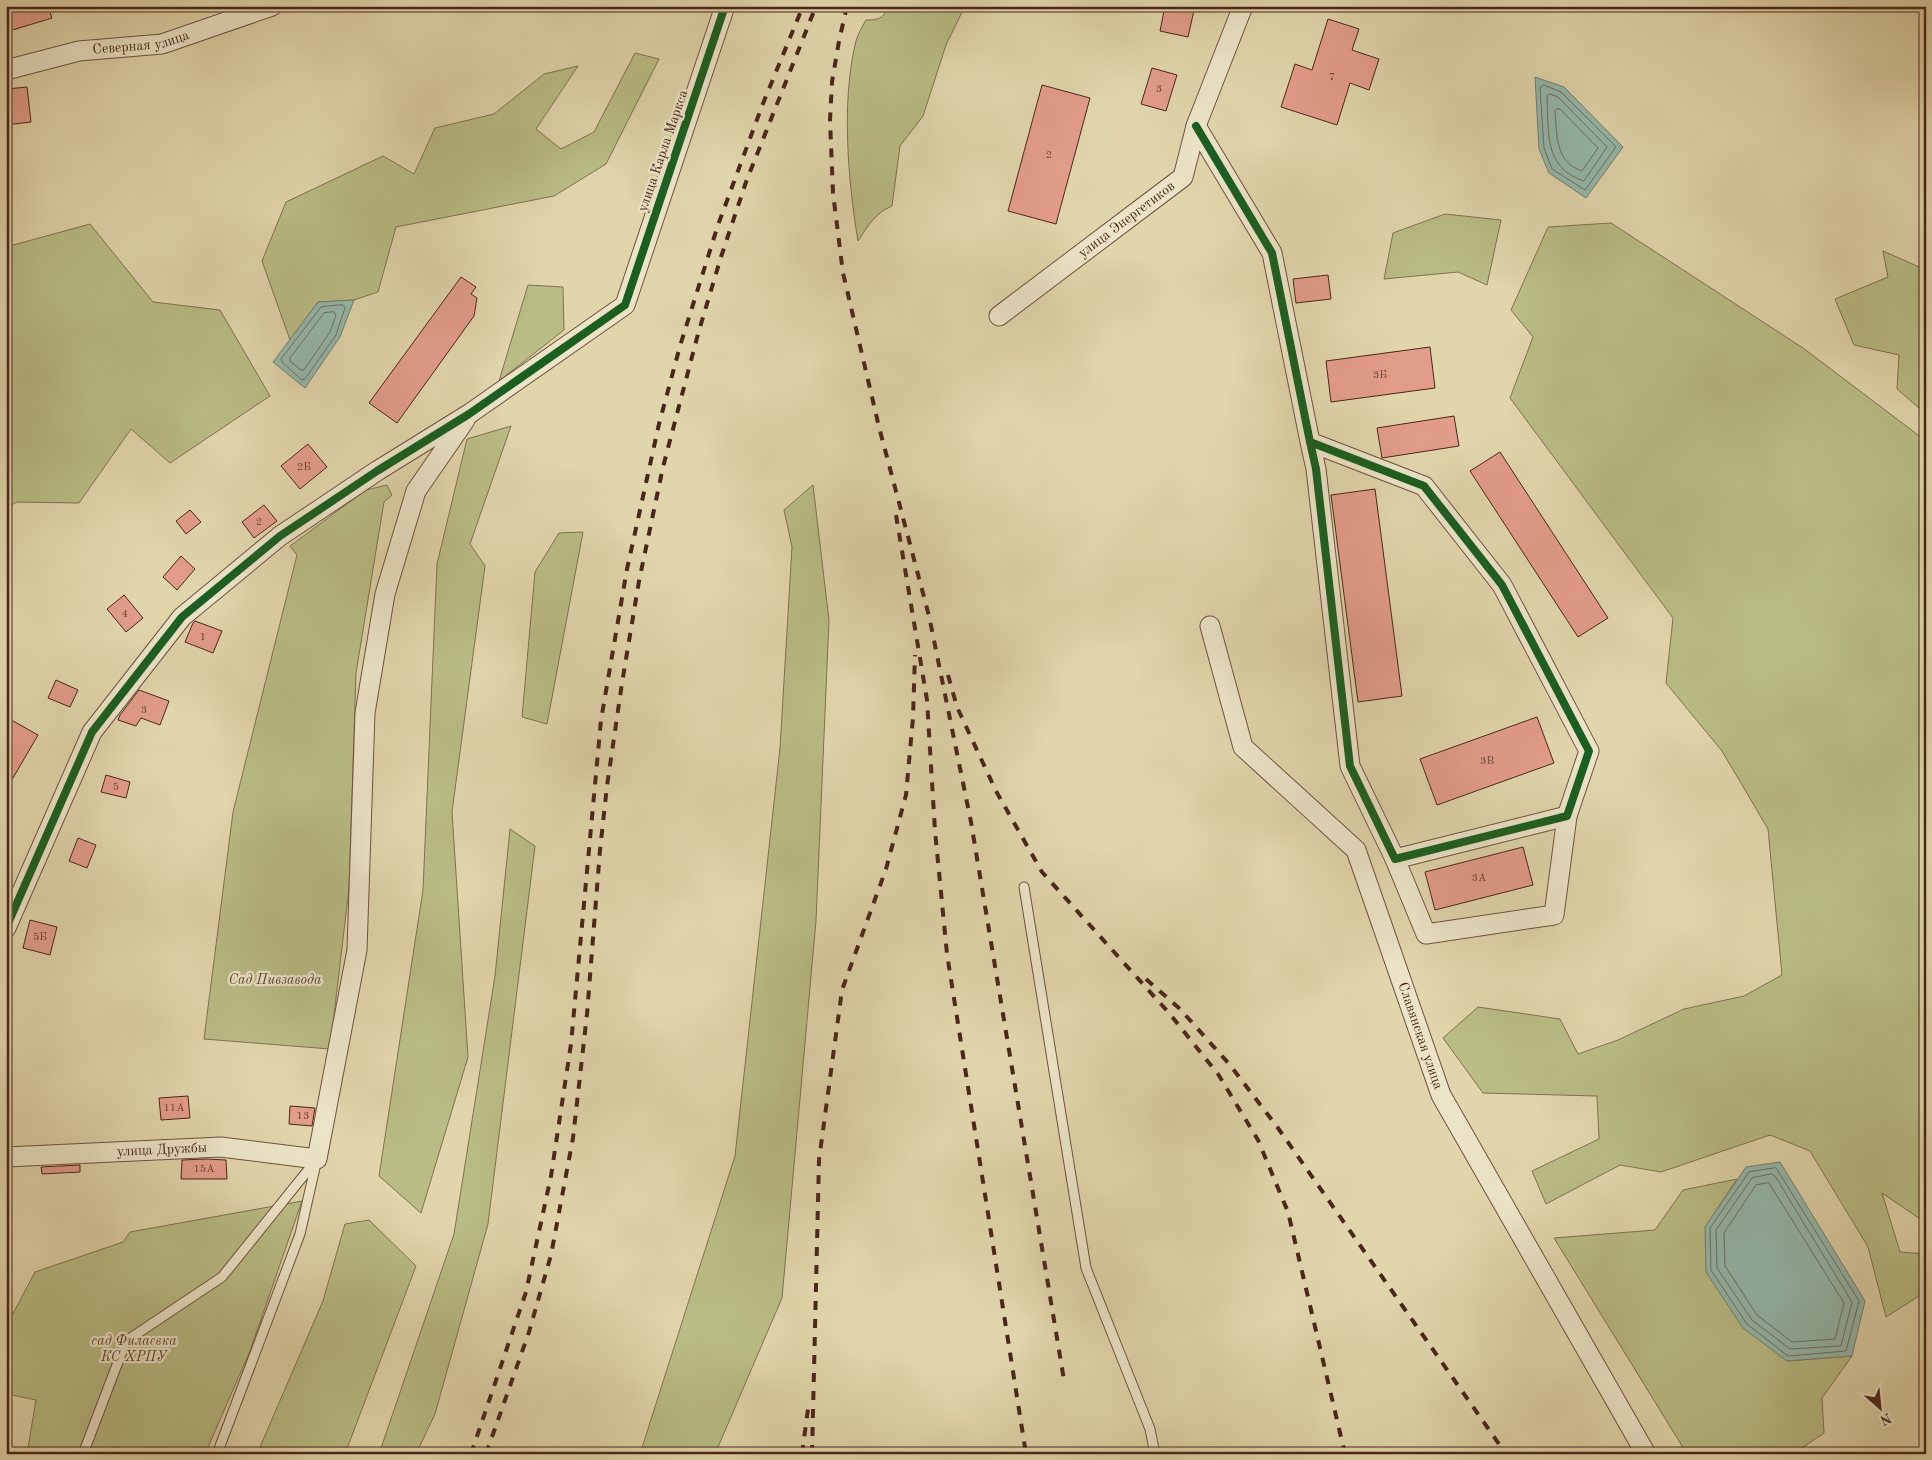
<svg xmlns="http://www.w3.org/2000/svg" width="1932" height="1460" viewBox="0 0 1932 1460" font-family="'Old Standard TT',serif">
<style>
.green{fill:#b9bc85;stroke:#827150}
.water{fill:#94b8ac;stroke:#767e72}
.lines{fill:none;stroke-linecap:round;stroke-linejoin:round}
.shore{stroke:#6f6f63;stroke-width:1}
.building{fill:#e29c8a;stroke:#4a261a}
.lane-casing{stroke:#70523e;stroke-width:11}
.street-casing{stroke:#70523e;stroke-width:21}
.lane{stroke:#ece4c8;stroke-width:9}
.street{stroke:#ece4c8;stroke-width:19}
.rail{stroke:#4a261a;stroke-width:4;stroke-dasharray:9 9;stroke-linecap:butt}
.cycleway-casing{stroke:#ece4c8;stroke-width:11}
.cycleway{stroke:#1b5e20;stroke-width:8}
.labels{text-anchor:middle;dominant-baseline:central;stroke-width:4.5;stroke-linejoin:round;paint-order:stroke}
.number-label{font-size:11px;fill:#704436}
.street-label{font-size:14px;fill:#4a261a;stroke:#ece4c8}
.park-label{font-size:14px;font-style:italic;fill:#60442f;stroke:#ece4c8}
</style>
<rect width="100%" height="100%" fill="#e1d5ab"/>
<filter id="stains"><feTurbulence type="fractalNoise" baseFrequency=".004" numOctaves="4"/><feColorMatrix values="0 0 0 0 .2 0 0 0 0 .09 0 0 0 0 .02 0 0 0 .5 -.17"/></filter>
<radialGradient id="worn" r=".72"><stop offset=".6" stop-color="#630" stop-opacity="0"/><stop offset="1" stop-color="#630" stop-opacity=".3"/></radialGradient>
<!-- green -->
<g class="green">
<path d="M888 6H965L946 45 923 116 900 146 892 206C875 213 868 226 858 241 848 181 841 101 856 41 858 34 862 27 866 20 878 20 884 19 888 6Z"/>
<polygon points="635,53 659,59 606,164 554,196 396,227 378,292 354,300 318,302 290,340 262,261 286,202 383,156 414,174 435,128 494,114 544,74 578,66 536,129 561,149 594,132"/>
<polygon points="1445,214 1501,220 1487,285 1458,272 1384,279 1393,233"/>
<polygon points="1611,223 1803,348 1926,441 1926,1223 1882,1193 1900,1252 1926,1254 1926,1295 1919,1296 1886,1317 1868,1247 1810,1151 1770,1135 1661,1172 1620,1165 1546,1204 1532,1171 1599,1139 1597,1096 1483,1093 1443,1038 1478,1007 1560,1019 1578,1054 1618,1040 1684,1009 1744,996 1782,975 1768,829 1722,751 1666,683 1673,618 1510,398 1533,337 1511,310 1548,227"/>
<polygon points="90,224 153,302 220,310 270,396 170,463 131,429 79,503 17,502 6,508 6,247"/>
<polygon points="1883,251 1926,270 1926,414 1897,389 1899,355 1854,345 1835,299 1888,277"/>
<polygon points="528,285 563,287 564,330 499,381"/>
<polygon points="511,426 470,544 485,566 452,812 468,1057 421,1213 379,1176 423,890 437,564 467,439"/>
<polygon points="387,485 392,495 384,502 356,673 349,888 330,1049 204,1039 233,812 297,555 290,546 366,490"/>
<polygon points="813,485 829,620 816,921 782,1298 715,1454 640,1454 735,1156 780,748 792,547 784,510"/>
<polygon points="583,532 547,724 522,717 535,572 559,533"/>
<polygon points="510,829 535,846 488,1224 435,1414 416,1454 379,1454 454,1234 495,976"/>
<polygon points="1737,1179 1705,1227 1787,1361 1852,1356 1822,1398 1824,1433 1793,1454 1687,1454 1554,1238 1655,1230 1683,1190"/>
<polygon points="302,1201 250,1351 205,1454 27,1454 36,1400 7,1394 7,1325 35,1272 123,1242 130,1232"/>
<polygon points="369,1220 416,1266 345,1454 257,1454 323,1301 345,1224"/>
</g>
<!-- water -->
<g class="water">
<polygon points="1535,77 1564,87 1623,147 1586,198 1549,173 1539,149"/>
<polygon points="354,300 340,337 305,388 273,362 318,302"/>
<polygon points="1780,1162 1865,1301 1852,1356 1787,1361 1743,1328 1706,1272 1705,1227 1746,1167"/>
</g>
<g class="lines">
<!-- shore -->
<g class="shore">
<polygon points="1544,85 1561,92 1616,147 1585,190 1552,169 1544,148 1540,88"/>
<path d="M1550 94 1558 97 1607 147 1584 181C1543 168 1549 131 1547 96Z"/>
<path d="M1557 109H1560L1598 148 1582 171C1555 162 1557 135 1555 111Z"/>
<polygon points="343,305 345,308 336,335 305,379 302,380 282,362 281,359 321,307"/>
<polygon points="334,312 336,315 330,332 304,370 301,370 290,361 290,358 324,313"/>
<polygon points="1776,1168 1859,1301 1846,1351 1788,1356 1747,1324 1711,1270 1710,1228 1749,1172"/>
<polygon points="1772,1174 1775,1176 1852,1302 1841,1346 1790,1349 1752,1320 1717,1268 1716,1230 1752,1178"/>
<polygon points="1769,1183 1844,1303 1835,1339 1792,1342 1757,1315 1725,1266 1724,1233 1756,1185"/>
</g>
</g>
<!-- building -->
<g class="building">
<polygon points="13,6 48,6 52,18 6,32 6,8"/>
<polygon points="1165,6 1195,6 1188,37 1160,31"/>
<polygon points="1328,19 1359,29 1352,50 1379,59 1369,90 1350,83 1337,125 1281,107 1295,64 1312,70"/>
<polygon points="1152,68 1177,75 1166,111 1141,104"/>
<polygon points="1042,85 1090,98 1056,224 1008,211"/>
<polygon points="27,87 31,122 6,125 6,89"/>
<polygon points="1328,275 1331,299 1296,303 1293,279"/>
<polygon points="461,277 476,287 471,294 477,298 474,316 397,423 369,403"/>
<polygon points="1430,347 1435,388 1331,402 1326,361"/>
<polygon points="1454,416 1459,446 1382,458 1377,428"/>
<polygon points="308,444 327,467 300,489 281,466"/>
<polygon points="1500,452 1608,618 1578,637 1470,471"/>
<polygon points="1375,489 1402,696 1358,702 1331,495"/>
<polygon points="264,505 277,521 254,538 242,522"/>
<polygon points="190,510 201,522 186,534 176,521"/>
<polygon points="181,556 195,569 177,590 163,577"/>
<polygon points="124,595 143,618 126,632 107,609"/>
<polygon points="195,621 222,631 213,653 185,642 193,623"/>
<polygon points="56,680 78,690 70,707 48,698"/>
<polygon points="139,690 169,701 160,725 141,718 136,726 118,720 120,715"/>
<polygon points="6,717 38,735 6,790"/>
<polygon points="1537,717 1554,763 1437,805 1420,759"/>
<polygon points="106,775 130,782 126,798 101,792"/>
<polygon points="78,838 96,845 87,868 69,861"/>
<polygon points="1523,847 1533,885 1435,910 1425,872"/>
<polygon points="30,920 57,927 50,955 23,948"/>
<polygon points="188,1096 190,1118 161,1120 159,1098"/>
<polygon points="290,1106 315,1108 312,1126 289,1124"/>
<polygon points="206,1159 226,1160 227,1179 181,1179 182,1160"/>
<polygon points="80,1165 80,1172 42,1174 41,1167"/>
</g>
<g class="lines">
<defs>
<g id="lane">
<polyline points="1024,887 1086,1268 1150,1429 1155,1454"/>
<polyline points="83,1454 126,1341 222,1277 317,1159 300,1234 217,1454"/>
</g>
<g id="street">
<path id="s1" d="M6 70 79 51 162 44 272 6"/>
<polyline points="1196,126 1272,253 1310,442 1316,469 1350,766 1395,859 1567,816 1589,751 1502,585 1424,486 1310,442"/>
<path id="s2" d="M999 316 1183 177 1196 126 1243 6"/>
<path id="s3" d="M1210 626 1243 747 1356 850 1441 1095 1646 1454"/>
<polyline points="1395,859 1426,934 1554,915 1567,816"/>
<polyline points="6,928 92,732 182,617 280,536 377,471 469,414 625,305 725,6"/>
<path id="s4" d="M6 1157 221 1147 317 1159 357 950 365 713 385 594 416 491 465 420"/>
</g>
</defs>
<!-- lane casing -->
<use href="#lane" class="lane-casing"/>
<!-- street casing -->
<use href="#street" class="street-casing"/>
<!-- lane -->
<use href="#lane" class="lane"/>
<!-- street -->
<use href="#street" class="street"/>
<!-- rail -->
<g class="rail">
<polyline points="847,6 839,41 832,82 830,120 833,193 843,273 879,427 929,616 971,822 1064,1380"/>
<polyline points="896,515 927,700 935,831 947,954 1026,1454"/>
<polyline points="948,675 957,707 996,791 1042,872 1169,1013 1218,1074 1258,1140 1288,1212 1345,1454"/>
<polyline points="1146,979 1180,1009 1230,1065 1278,1128 1506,1454"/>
<polyline points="471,1454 526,1292 551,1176 571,1044 601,720 627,569 659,424 680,346 718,225 762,106 803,6"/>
<polyline points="486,1454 529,1332 551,1255 573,1138 587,1014 600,850 607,786 622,683 639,581 663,467 698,334 721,257 746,182 816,6"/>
<polyline points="802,1454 808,1409"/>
<polyline points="812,1454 819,1160 842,990 886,869 906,795 913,718 915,655"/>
</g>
<defs>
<g id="cycleway">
<polyline points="1196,126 1272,253 1310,442 1316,469 1350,766 1395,859 1567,816 1589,751 1502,585 1424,486 1310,442"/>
<polyline points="6,928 92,732 182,617 280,536 377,471 469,414 625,305 725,6"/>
</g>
</defs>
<!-- cycleway casing -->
<use href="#cycleway" class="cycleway-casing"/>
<!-- cycleway -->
<use href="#cycleway" class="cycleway"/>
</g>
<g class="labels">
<!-- number labels -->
<g class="number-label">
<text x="1332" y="77">7</text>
<text x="1159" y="89">3</text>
<text x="1049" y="155">2</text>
<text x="1380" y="375">3Б</text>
<text x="304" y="467">2Б</text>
<text x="259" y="522">2</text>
<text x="125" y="614">4</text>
<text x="203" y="637">1</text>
<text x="144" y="710">3</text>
<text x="1487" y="761">3В</text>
<text x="116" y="787">5</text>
<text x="1479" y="878">3А</text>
<text x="40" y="937">5Б</text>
<text x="174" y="1108">11А</text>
<text x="303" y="1116">13</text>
<text x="204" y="1169">15А</text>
</g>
<!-- street labels -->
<g class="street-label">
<text stroke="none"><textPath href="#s1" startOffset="138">Северная улица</textPath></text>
<text transform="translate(663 151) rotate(-71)">улица Карла Маркса</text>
<text stroke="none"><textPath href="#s2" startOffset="160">улица Энергетиков</textPath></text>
<text stroke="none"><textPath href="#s3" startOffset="475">Славянская улица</textPath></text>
<text stroke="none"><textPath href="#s4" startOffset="156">улица Дружбы</textPath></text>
</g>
<!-- park labels -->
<g class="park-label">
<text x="275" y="980">Сад Пивзавода</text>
<text x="134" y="1341">сад Филаевка<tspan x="134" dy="16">КС ХРПУ</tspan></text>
</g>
</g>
<!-- margin -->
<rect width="1932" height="1460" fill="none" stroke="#e1d5ab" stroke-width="25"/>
<rect x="8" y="8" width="1917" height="1445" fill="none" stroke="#4a261a" stroke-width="2.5"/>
<rect x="12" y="12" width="1907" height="1435" fill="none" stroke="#4a261a"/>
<!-- north arrow -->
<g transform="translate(1880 1408) rotate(153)" stroke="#ece4c8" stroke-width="4" paint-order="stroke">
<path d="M0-4L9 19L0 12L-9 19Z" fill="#4a261a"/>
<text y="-8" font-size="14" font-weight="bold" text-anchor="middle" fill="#4a261a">N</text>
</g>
<rect width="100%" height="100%" filter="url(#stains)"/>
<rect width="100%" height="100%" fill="url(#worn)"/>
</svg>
